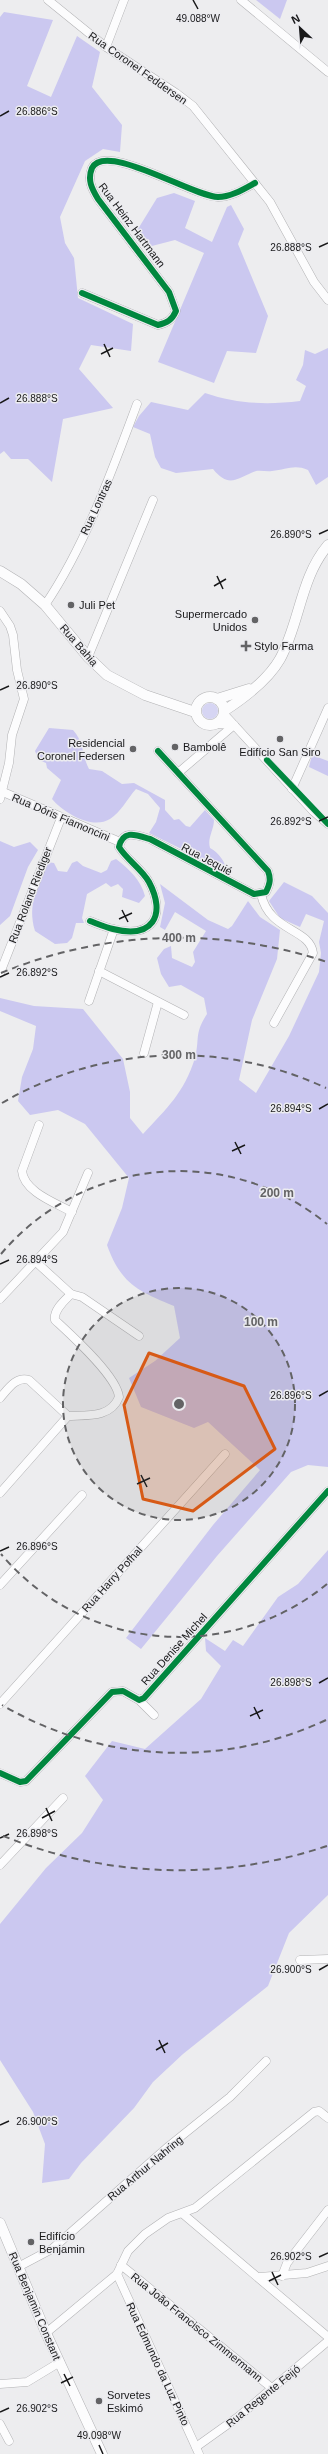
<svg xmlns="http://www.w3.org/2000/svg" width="328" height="2454" viewBox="0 0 328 2454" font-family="Arial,sans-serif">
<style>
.green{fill:#d6d5f3}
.forest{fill:#cbc8f0}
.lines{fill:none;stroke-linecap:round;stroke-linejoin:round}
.minor-casing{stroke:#b2b2b4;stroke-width:9}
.major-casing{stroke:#b2b2b4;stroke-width:11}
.minor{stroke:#fcfcfd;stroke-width:8}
.major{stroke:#fcfcfd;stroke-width:10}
.cycleway-casing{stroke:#ececf0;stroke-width:8}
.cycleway{stroke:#00873e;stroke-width:6}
.marked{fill:#e8590c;fill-opacity:0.2;stroke:#e8590c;stroke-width:3;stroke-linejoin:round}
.ticks{fill:none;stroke:#19191a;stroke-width:1.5}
.ring{fill:none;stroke:#636365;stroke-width:2;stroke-dasharray:7 5}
.poi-dot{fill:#636365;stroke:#ececf0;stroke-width:1.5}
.labels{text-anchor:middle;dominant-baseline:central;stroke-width:3;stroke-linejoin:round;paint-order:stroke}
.street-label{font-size:11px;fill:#19191a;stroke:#ececf0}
.poi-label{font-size:11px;fill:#19191a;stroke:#ececf0;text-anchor:start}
.ticks-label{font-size:10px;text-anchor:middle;fill:#19191a;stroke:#ececf0;stroke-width:3;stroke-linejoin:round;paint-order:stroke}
.centre{fill:#636365;stroke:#ececf0;stroke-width:2}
.ring-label{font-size:12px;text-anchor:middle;font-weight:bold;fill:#636365;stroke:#ececf0;stroke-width:3;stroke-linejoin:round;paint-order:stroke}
</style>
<rect width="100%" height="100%" fill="#ededef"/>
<!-- green -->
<circle class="green" cx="210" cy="711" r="8"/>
<!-- forest -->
<g class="forest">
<polygon points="256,0 287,0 280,19"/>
<polygon points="4,12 53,20 27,86 51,97 77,36 100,52 92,87 122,125 120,152 103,149 85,161 60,217 65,243 74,258 78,298 133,324 131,351 91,345 79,369 113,408 63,419 52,482 28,459 11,459 4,451 0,454 0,17"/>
<polygon points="174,193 195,201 185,228 212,242 227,207 231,205 244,229 238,244 268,316 256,353 227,351 214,383 158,362 204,253 175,240 148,247 138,229 157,198"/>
<path d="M328 348V477L316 485 308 470C294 464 286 470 272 471 267 472 261 470 256 471 237 478 229 489 213 469L176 473 161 468 155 457 150 434 133 427 139 416 151 402 188 410 205 393C237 404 267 405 300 401L306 386 296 380 303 365 305 350 315 354Z"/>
<path d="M49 728 73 730C84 742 82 756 89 769L102 771 122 784 134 783 165 800V810L174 820 179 819 186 826 190 827 205 810 214 820C214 830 207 838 210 848 218 852 226 862 226 871L149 833 156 822 160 808 148 794 136 789C127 799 121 812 110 819 92 830 64 813 52 799L61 780 47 768 46 763 39 760 35 751Z"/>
<polygon points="312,755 328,761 328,776 309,767"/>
<polygon points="0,841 14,847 30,842 38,850 28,867 10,916 0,925"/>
<path d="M116 859C129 869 141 880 145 896L139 903 122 897 123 889 118 884 111 887 106 883 87 894 82 918 84 923H76L72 938 67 943 55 944 35 931C27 903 38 889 47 862L54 863 58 871 67 872 72 863 77 861 83 866 101 873 107 870 111 861Z"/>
<path d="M284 882 312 896 328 913V1467L308 1465 291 1472 217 1556 141 1649 126 1638 213 1525 260 1470 208 1422 194 1428 141 1407 129 1378 155 1361 180 1338 174 1306C138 1291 121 1284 107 1245L122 1208 129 1178 85 1124 58 1110 30 1115 18 1101 22 1077 33 1049 36 1026 0 1011V998L34 1006 83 1009 123 1059 130 1092V1118L143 1134C167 1108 184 1093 195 1058 200 1038 194 1034 207 1014L204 998 181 985 169 987 161 974 157 958 164 949 171 946 172 958 192 967 195 962 193 952 206 931 175 912 165 930 160 927 165 903 160 884 208 920 228 929 232 926 248 901 260 917 280 930 277 959 252 1020 239 1080 256 1093 289 1036 319 972 321 953 319 942 324 921 306 914 300 927 280 918 269 901Z"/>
<polygon points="328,1550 328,1895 289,1933 268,1986 183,2054 153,2082 134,2108 81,2163 69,2179 42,2183 45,2144 33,2112 0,2060 0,1924 46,1868 82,1833 103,1800 85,1776 112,1741 145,1749 201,1699 221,1666 206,1651 205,1638 225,1651 233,1640 243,1646 278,1597 298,1584"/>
</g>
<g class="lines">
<defs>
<g id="minor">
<polyline points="48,0 106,47 176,93 193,106 270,202 314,282 328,300"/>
<polyline points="241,0 328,72"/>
<polyline points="106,47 124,0"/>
<path d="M82 293 158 325C167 323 172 320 176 311L169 292 98 199C92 189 87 180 92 168 105 141 194 197 218 197 231 197 244 189 255 183"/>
<path d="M45 605C85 546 112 471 137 404"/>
<polyline points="0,611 10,626 13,635 17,670 24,699 12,735 9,763 0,799"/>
<polyline points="88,657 153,500"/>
<polyline points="224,714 313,811 328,824"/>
<polyline points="216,724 234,725"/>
<polyline points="178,773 234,725"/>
<polyline points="292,789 328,708"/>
<polyline points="3,792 120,842"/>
<path d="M261 894C269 932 310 928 313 953L274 1023"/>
<path d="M90 921C98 924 105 927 113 929 152 939 167 916 149 882 142 869 127 860 119 847 123 829 136 835 150 839L254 894 266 892C270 884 271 879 268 871L158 751"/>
<polyline points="99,971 184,1015"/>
<polyline points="0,973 61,818"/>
<polyline points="89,1001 114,929"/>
<polyline points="144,1053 158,1002"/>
<path d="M39 1125 22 1171C24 1192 56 1203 72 1212"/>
<polyline points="36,1262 71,1294"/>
<polyline points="0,1299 63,1232 88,1173"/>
<path d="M0 1398C8 1389 16 1376 29 1380L68 1416"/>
<path d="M0 1493 68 1416C87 1415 111 1418 119 1397 117 1376 71 1335 55 1320 53 1310 65 1300 71 1294L82 1297 139 1336"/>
<polyline points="0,1585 82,1495"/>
<polyline points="139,1700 154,1715"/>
<polyline points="0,1704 225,1454"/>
<polyline points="0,1773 20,1782 26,1781 112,1692 123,1691 139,1700 144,1698 328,1491"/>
<polyline points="0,1865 63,1798"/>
<polyline points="300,1960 328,1959"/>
<polyline points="183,2214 328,2337"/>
<polyline points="121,2265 273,2389"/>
<polyline points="18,2267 52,2249 169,2146 230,2097 266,2061"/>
<polyline points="117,2274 199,2454"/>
<polyline points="282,2276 287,2263 328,2210"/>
<polyline points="260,2277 307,2273 328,2266"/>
<polyline points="46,2333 117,2274 128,2251 145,2234 168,2218 195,2208 314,2112 319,2111 328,2118"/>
<polyline points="0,2384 27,2382 60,2362"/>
<polyline points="0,2424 9,2441"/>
<polyline points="196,2447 238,2417 328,2341"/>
</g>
<g id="major">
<polyline points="0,571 21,584 45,605 88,657 107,675 145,695 195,712"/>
<circle cx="210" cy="711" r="14"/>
<polyline points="217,699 249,689"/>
<path d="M224 711C244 698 268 680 280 659 300 623 300 578 328 545"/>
<polyline points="0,2223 46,2333 102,2454"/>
</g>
</defs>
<!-- minor casing -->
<use href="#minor" class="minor-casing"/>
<!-- major casing -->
<use href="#major" class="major-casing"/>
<!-- minor -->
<use href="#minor" class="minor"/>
<!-- major -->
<use href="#major" class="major"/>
<defs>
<g id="cycleway">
<path d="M82 293 158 325C167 323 172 320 176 311L169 292 98 199C92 189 87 180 92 168 105 141 194 197 218 197 231 197 244 189 255 183"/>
<polyline points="267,760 328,824"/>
<path d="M90 921C98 924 105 927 113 929 152 939 167 916 149 882 142 869 127 860 119 847 123 829 136 835 150 839L254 894 266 892C270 884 271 879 268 871L158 751"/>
<polyline points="0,1773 20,1782 26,1781 112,1692 123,1691 139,1700 144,1698 328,1491"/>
</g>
</defs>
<!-- cycleway casing -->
<use href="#cycleway" class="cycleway-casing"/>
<!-- cycleway -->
<use href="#cycleway" class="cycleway"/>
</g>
<!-- marked area -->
<path class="marked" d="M149 1353 244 1386 275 1449 193 1511 143 1499 124 1405Z"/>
<!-- ticks -->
<path class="ticks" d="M193 0 198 9M0 116 9 111M319 247 328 243M104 344 110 357M101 354 113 348M0 403 9 398M319 534 328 530M217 576 223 589M214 586 226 579M0 690 9 686M319 821 328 817M122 910 128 922M119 919 132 913M0 977 9 973M319 1109 328 1104M235 1142 241 1154M232 1151 245 1145M0 1264 9 1260M319 1396 328 1391M141 1475 147 1487M137 1484 150 1478M0 1551 9 1547M319 1683 328 1678M254 1707 260 1719M250 1716 263 1710M46 1808 52 1821M42 1818 55 1811M0 1838 9 1834M319 1970 328 1965M159 2040 165 2053M156 2050 168 2043M0 2125 9 2121M319 2257 328 2253M272 2272 278 2285M269 2281 281 2275M64 2374 70 2386M61 2383 73 2377M0 2412 9 2408M99 2445 103 2454"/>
<!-- distance rings -->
<circle cx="179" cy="1404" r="116" fill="#636365" fill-opacity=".12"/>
<g class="ring">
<circle cx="179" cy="1404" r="116"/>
<path d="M327 1584A233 233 0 0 1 1 1554M1 1254A233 233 0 0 1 327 1224"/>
<path d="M326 1720A349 349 0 0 1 2 1705M2 1103A349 349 0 0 1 326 1088"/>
<path d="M327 1846A466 466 0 0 1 1 1835M1 973A466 466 0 0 1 327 962"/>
</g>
<!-- markers -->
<g class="poi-dot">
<circle cx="71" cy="605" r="4"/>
<circle cx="255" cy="620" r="4"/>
<path d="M244 640h4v4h4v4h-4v4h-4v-4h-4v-4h4z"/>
<circle cx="280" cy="739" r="4"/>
<circle cx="175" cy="747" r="4"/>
<circle cx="133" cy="749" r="4"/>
<circle cx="31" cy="2242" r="4"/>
<circle cx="99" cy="2401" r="4"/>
</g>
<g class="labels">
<!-- street labels -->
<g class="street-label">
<text transform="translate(138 68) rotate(35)">Rua Coronel Feddersen</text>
<text transform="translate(132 225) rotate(53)">Rua Heinz Hartmann</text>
<text transform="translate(96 507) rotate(-65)">Rua Lontras</text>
<text transform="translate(79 645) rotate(49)">Rua Bahia</text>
<text transform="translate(61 817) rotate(23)">Rua Dóris Fiamoncini</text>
<text transform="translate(207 859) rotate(28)">Rua Jequié</text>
<text transform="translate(30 895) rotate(-69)">Rua Roland Riediger</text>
<text transform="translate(112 1579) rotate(-48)">Rua Harry Pofhal</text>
<text transform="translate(174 1649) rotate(-48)">Rua Denise Michel</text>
<text transform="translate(145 2168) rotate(-40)">Rua Arthur Nahring</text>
<text transform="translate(35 2306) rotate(67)">Rua Benjamin Constant</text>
<text transform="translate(197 2327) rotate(39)">Rua João Francisco Zimmermann</text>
<text transform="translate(158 2364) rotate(65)">Rua Edmundo da Luz Pinto</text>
<text transform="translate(263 2396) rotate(-39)">Rua Regente Feijó</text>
</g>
<!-- poi labels -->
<g class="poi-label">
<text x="79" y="605">Juli Pet</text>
<text x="247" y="614" text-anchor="end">Supermercado<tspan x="247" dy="13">Unidos</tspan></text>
<text x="254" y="646">Stylo Farma</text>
<text x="125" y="743" text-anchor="end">Residencial<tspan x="125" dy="13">Coronel Federsen</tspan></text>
<text x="183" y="747">Bambolê</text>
<text x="280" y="752" text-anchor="middle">Edifício San Siro</text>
<text x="39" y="2236">Edifício<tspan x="39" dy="13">Benjamin</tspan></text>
<text x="107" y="2395">Sorvetes<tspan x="107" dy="13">Eskimó</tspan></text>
</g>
</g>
<g class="ticks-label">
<text x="198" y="22">49.088°W</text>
<text x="37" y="115">26.886°S</text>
<text x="291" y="251">26.888°S</text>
<text x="37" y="402">26.888°S</text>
<text x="291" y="538">26.890°S</text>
<text x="37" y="689">26.890°S</text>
<text x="291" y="825">26.892°S</text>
<text x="37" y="976">26.892°S</text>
<text x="291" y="1112">26.894°S</text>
<text x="37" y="1263">26.894°S</text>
<text x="291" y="1399">26.896°S</text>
<text x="37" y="1550">26.896°S</text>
<text x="291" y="1686">26.898°S</text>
<text x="37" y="1837">26.898°S</text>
<text x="291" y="1973">26.900°S</text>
<text x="37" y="2125">26.900°S</text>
<text x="291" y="2260">26.902°S</text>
<text x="37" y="2412">26.902°S</text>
<text x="99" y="2439">49.098°W</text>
</g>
<circle cx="179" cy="1404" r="6" class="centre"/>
<g class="ring-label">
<text x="179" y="942">400 m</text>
<text x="179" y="1059">300 m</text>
<text x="277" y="1197">200 m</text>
<text x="261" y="1326">100 m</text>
</g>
<!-- north arrow -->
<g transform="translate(300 28) rotate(334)" stroke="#ececf0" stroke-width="3" paint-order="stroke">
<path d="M0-3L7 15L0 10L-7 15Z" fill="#19191a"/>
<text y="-6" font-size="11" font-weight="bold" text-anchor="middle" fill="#19191a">N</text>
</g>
</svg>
